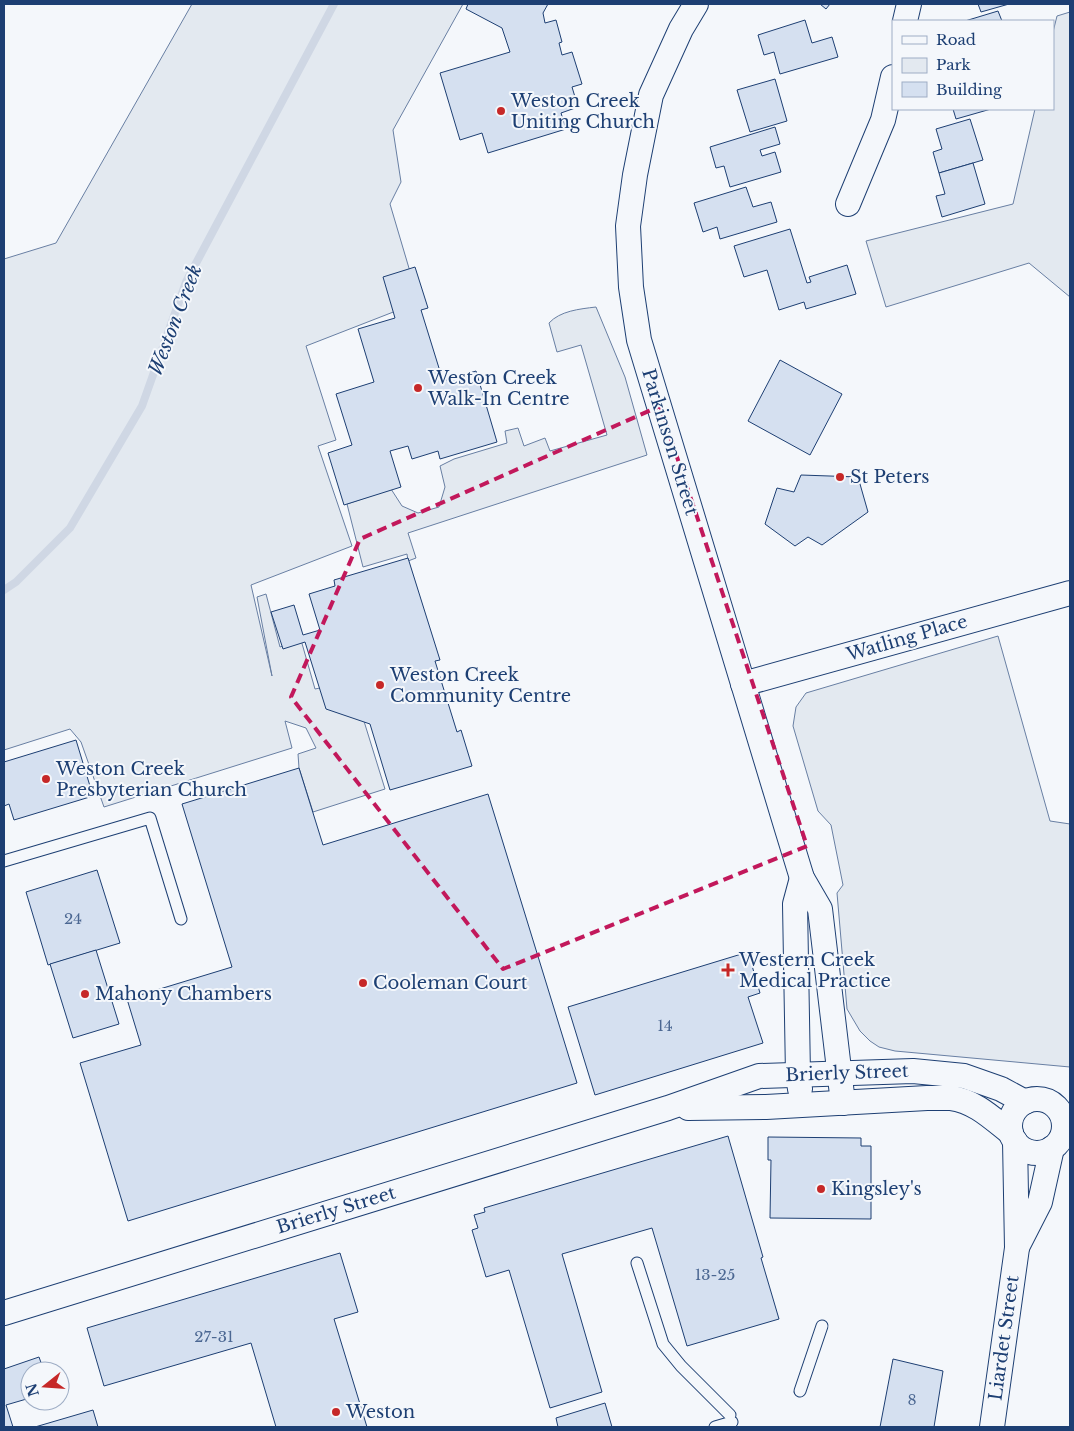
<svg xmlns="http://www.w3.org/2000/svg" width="1074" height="1431" viewBox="0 0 1074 1431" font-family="'Libre Baskerville',serif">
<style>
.green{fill:#e3e9f0;stroke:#687fa3}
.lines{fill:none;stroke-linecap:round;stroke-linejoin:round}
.stream{stroke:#cfd7e4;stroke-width:8}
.building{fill:#d5e0f0;stroke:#1d3f73}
.lane-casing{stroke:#1d3f73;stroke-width:13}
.street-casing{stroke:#1d3f73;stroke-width:26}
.lane{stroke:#f4f7fb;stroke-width:11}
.street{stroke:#f4f7fb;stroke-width:24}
.marked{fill:none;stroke:#c2185b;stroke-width:4;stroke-dasharray:10 6;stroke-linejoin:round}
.poi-dot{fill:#c62828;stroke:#f4f7fb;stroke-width:2}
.labels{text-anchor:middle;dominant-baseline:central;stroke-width:4;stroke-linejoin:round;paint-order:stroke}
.number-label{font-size:15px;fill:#4b6792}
.poi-label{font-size:18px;fill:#1d3f73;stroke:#f4f7fb;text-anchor:start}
.street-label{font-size:18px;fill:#1d3f73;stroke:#f4f7fb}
.water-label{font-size:19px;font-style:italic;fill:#1d3f73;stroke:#f4f7fb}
</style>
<rect width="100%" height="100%" fill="#f4f7fb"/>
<!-- green -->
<g class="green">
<polygon points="192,4 463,4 393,130 401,182 390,204 419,302 306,346 336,440 318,446 352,546 251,585 272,676 257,597 266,594 280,647 301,640 315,689 325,687 363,718 385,789 313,812 299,768 298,754 316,748 306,728 285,721 292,748 104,807 81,742 70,729 4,750 4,259 56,243"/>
<polygon points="1070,12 1070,297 1029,263 886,307 866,241 1013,204 1035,109 1053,109 1053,32 1057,16"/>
<path d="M596 307 625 377 647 455 408 533 416 558 408 561 407 554 363 567 347 504 391 489 402 506 418 513 439 507 445 487 440 466 454 459 507 443 505 431 518 428 524 446 545 438 550 451 607 435 581 345 557 352 549 323C560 311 579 309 596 307Z"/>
<polygon points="998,636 1050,821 1070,824 1070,1067 895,1051 879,1047 870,1041 860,1031 847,1009 837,893 843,885 831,825 818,811 793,726 796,707 806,693"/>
</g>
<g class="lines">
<!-- stream -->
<polyline class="stream" points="4,590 16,582 70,528 142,406 186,282 334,4"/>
</g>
<!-- building -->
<g class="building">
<polygon points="468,4 548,4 543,13 545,23 556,20 562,42 559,43 562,55 572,52 582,84 572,87 578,107 561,113 566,129 488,153 482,133 460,140 440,73 510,52 502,28 466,9"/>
<polygon points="820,4 830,4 826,9"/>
<polygon points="978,4 1009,4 981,12"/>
<polygon points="998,11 1002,21 965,21"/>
<polygon points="805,20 812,43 832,37 838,57 780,74 774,52 764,55 758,35"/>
<polygon points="775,79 787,121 750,132 737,90"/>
<polygon points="953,109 991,109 956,119"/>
<polygon points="970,119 983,160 939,173 933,152 942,149 936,129"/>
<polygon points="775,127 780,144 760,150 762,156 775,152 781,172 730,187 724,166 716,168 710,147"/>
<polygon points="973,163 985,204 942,217 936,196 945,194 939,173"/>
<polygon points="746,187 753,207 771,202 777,222 720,239 717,227 703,232 694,203"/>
<polygon points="790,229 807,283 811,282 809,277 847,265 856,294 806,309 804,302 779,310 767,270 744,277 734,246"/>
<polygon points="415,267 428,308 421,310 443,381 476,371 497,442 440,459 438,451 412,459 408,446 390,451 401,487 344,505 328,453 352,445 336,394 374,382 358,329 395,318 383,277"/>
<polygon points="780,360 842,394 810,455 748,421"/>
<polygon points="801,475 858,477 868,512 822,545 808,537 795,546 765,524 777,488 794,492"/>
<polygon points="408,558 440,660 435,661 457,732 461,730 472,766 390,790 370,724 326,709 305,642 283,649 271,612 294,605 303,635 320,630 309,594 335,586 334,580"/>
<polygon points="76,740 93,796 14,820 9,804 4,806 4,762"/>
<polygon points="299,768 323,845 488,794 577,1083 128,1221 80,1063 141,1045 127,999 232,967 182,804"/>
<polygon points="97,870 120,943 48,965 26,892"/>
<polygon points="96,950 119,1024 73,1038 50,964"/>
<polygon points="748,952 760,993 748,997 763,1043 595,1095 568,1007"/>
<polygon points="728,1136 763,1257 761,1258 779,1319 687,1346 652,1228 562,1254 602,1392 550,1408 509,1270 486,1277 472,1230 478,1228 474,1215 485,1212 484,1208"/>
<polygon points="768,1137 861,1138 861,1146 871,1146 871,1219 770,1218 771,1160 768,1160"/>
<polygon points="340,1253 358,1312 334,1319 367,1427 276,1427 251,1343 104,1386 87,1328"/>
<polygon points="39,1357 44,1371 30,1371 30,1398 6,1405 13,1427 4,1427 4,1369"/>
<polygon points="893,1359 943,1371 934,1427 880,1427"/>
<polygon points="605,1403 612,1427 558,1427 556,1418"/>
<polygon points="93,1410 98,1427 35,1427"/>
</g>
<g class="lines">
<defs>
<g id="lane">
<polyline points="4,861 150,818 181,919"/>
<polyline points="637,1263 663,1344 681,1366 730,1415"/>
<polyline points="800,1391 822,1326"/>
<polyline points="715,1427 732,1422"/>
</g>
<g id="street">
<polyline points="696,4 681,29 651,95 635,175 628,226 631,287 639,340 787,829 802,878 820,909 843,1103"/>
<polyline points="905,21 909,4"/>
<polyline points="848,204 883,120 893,77"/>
<polyline points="743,684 1070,593"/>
<polyline points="800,1089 798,1075 795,904 802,878"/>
<circle cx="1037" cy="1126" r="27"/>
<path d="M688 1108 766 1107 927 1098C935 1098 943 1098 951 1098 975 1101 993 1119 1011 1133"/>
<polyline points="1017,1247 1040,1202 1052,1148"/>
<polyline points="4,1313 668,1108 759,1076 913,1071 964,1076 1001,1089 1025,1102"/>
<polyline points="992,1427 1017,1248 1015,1141"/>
</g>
</defs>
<!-- lane casing -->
<use href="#lane" class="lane-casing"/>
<!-- street casing -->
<use href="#street" class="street-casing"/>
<!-- lane -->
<use href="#lane" class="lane"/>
<!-- street -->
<use href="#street" class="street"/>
</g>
<!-- marked area -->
<path class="marked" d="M660 406 807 846 503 969 291 697 360 539Z"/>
<!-- markers -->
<g class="poi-dot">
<circle cx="501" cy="111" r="5"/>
<circle cx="418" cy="388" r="5"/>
<circle cx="840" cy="477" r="5"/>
<circle cx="380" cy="685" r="5"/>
<circle cx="46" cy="779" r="5"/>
<path d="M725.5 962.5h5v5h5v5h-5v5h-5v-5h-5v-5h5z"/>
<circle cx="363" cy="983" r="5"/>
<circle cx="85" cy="994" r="5"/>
<circle cx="821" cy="1189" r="5"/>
<circle cx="336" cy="1412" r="5"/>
</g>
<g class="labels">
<!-- number labels -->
<g class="number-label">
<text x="73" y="918">24</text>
<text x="665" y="1025">14</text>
<text x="715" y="1274">13-25</text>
<text x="214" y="1336">27-31</text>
<text x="912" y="1399">8</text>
</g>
<!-- poi labels -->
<g class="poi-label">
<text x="511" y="101">Weston Creek<tspan x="511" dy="21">Uniting Church</tspan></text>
<text x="428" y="378">Weston Creek<tspan x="428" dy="21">Walk-In Centre</tspan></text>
<text x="850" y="477">St Peters</text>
<text x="390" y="675">Weston Creek<tspan x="390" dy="21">Community Centre</tspan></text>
<text x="56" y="769">Weston Creek<tspan x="56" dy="21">Presbyterian Church</tspan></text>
<text x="739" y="960">Western Creek<tspan x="739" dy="21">Medical Practice</tspan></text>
<text x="373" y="983">Cooleman Court</text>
<text x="95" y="994">Mahony Chambers</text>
<text x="831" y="1189">Kingsley's</text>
<text x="346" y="1412">Weston</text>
</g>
<!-- street labels -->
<g class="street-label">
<text transform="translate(670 442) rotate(73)">Parkinson Street</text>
<text transform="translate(907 638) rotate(-16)">Watling Place</text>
<text transform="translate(847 1073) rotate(-2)">Brierly Street</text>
<text transform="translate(336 1210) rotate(-17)">Brierly Street</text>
<text transform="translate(1004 1338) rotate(-82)">Liardet Street</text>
</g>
<!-- water labels -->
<g class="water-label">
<text transform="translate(175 320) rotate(-69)">Weston Creek</text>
</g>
</g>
<!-- border -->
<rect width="1074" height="1431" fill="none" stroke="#1d3f73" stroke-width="10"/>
<!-- legend -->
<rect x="892" y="20" width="162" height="90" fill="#f4f7fb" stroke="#9eadc5"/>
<rect x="902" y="36" width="25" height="8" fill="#f4f7fb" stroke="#9eadc5"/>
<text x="936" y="45" font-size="15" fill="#1d3f73">Road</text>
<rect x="902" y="58" width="25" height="15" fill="#e3e9f0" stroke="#9eadc5"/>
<text x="936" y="70" font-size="15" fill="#1d3f73">Park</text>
<rect x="902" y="82" width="25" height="15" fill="#d5e0f0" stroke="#9eadc5"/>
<text x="936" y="95" font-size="15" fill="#1d3f73">Building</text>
<!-- north arrow -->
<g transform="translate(45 1386) rotate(253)"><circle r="24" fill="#f4f7fb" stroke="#9eadc5"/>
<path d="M0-4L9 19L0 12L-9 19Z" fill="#c62828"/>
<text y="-8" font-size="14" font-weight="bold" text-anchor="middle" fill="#1d3f73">N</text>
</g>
</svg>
